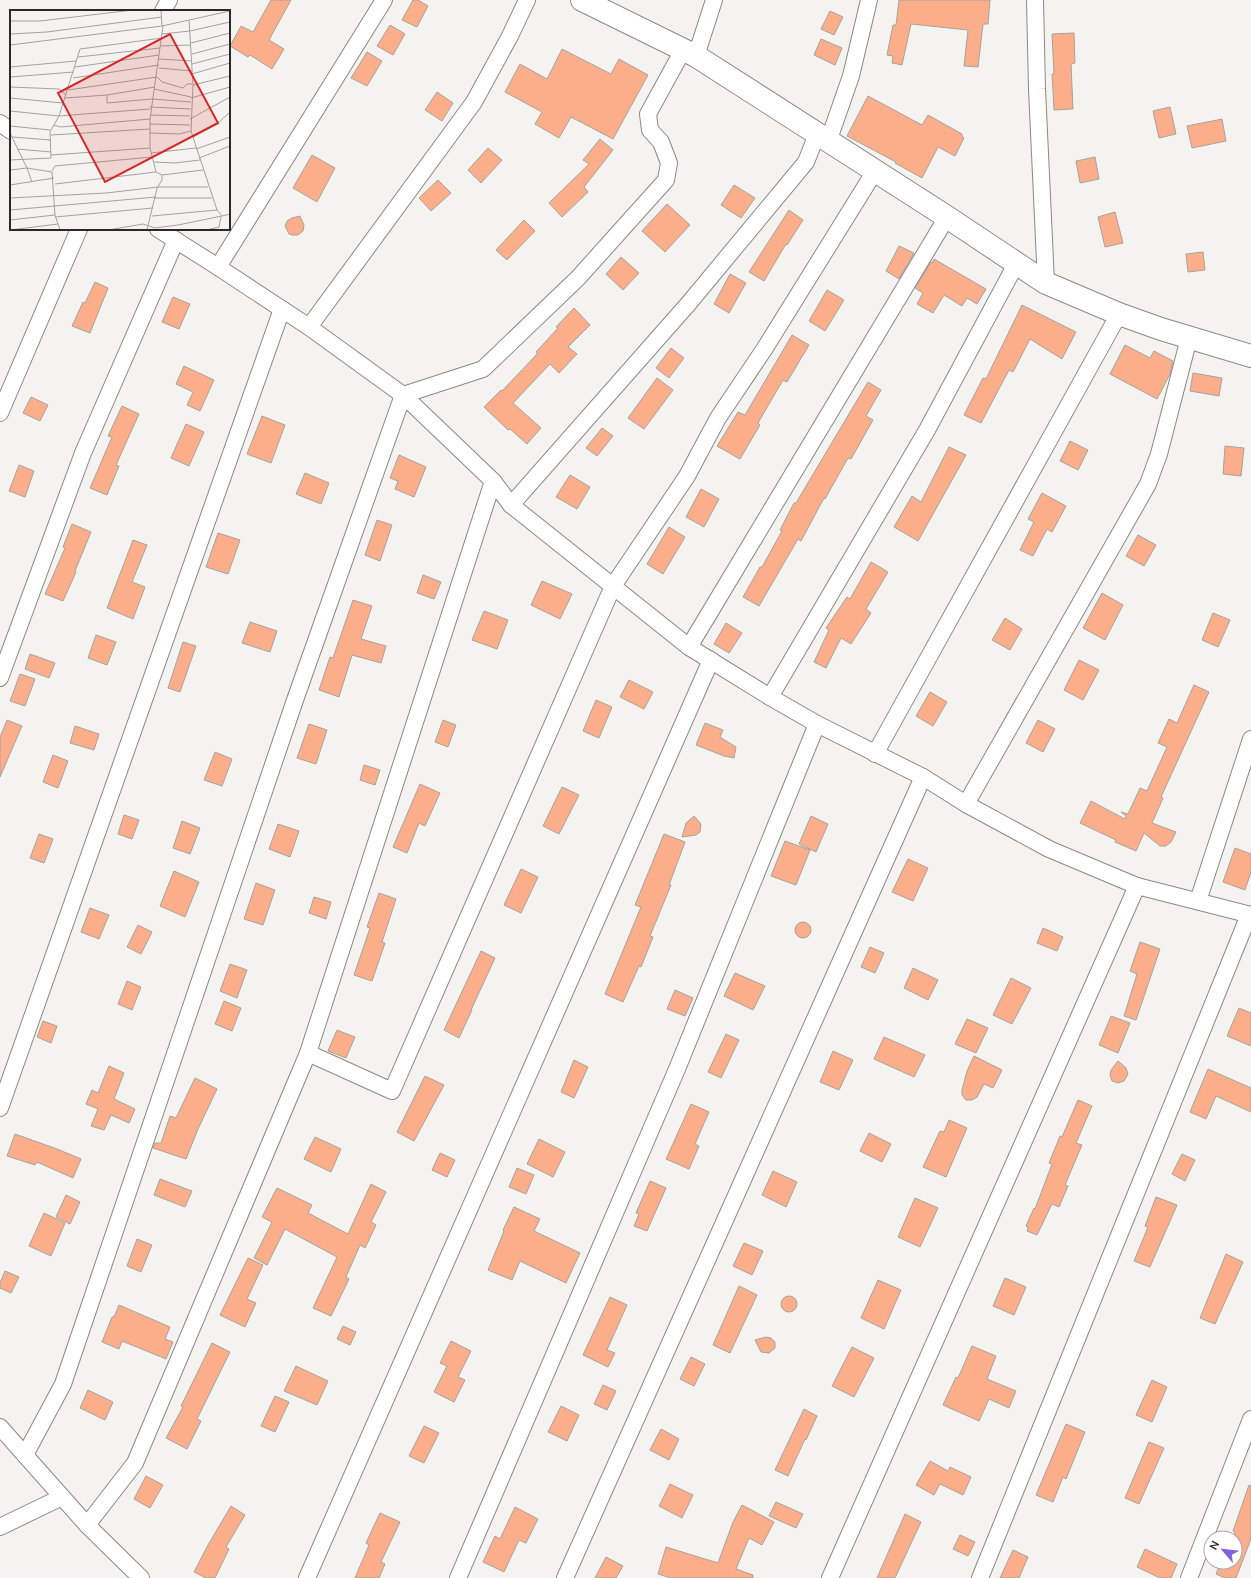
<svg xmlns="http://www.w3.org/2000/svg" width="1251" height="1578" viewBox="0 0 1251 1578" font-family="'Nunito Sans',sans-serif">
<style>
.building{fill:#fbae89;stroke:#a6a2a1}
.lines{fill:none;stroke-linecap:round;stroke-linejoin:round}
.street-casing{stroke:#8b8986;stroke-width:18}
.secondary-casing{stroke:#8b8986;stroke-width:24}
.street{stroke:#fff;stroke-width:16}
.secondary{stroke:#fff;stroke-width:22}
.inset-road{fill:none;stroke:#a4a29f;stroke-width:1}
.view{fill:#d62828;fill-opacity:0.15;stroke:#d62828;stroke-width:2}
.inset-edge{fill:none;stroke:#2a2928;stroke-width:2}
</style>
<rect width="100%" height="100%" fill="#f5f3ef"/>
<!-- building -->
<g class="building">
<polygon points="271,0 291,0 269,40 284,49 272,69 250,55 248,57 230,46 241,26 253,32"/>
<polygon points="413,0 418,0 428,6 417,27 402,20"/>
<polygon points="899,0 990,0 988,24 983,24 978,67 964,66 968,30 911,24 902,65 892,63 893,56 887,55 893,25 896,25"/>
<polygon points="830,11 843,17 834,35 821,29"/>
<polygon points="390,25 405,34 393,55 377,46"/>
<polygon points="1074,33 1075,63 1071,64 1073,109 1054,110 1052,74 1054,74 1052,34"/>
<polygon points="821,39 842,48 835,65 814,55"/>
<polygon points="562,49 611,74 619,59 648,75 613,139 571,117 559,138 535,124 542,112 505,92 520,64 547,79"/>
<polygon points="367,52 382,61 367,86 351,78"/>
<polygon points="437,92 453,103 442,121 425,110"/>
<polygon points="868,96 922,125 928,115 962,134 962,136 964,138 955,156 938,147 922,178 895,163 896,162 847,136"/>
<polygon points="1170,107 1176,134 1159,138 1153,111"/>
<polygon points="1222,119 1226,141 1192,148 1187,126"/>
<polygon points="600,139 613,150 584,187 588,192 562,217 549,203 589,164 583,160"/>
<polygon points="488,148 502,160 481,183 468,170"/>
<polygon points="312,155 335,168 317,202 293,188"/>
<polygon points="1095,157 1099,179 1080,183 1076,161"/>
<polygon points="438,180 451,193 431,211 419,198"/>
<polygon points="734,185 755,198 741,218 721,205"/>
<polygon points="667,204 690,225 665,252 642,231"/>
<polygon points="789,210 803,220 787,245 786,244 764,281 749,272"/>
<polygon points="1115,212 1123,243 1105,247 1098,217"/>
<polygon points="300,216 304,225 303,231 298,235 292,235 289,234 285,226 287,221 292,218"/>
<polygon points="524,220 535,231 507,260 496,250"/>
<polygon points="899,246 914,253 899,279 886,271"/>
<polygon points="1203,252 1205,270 1188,272 1186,254"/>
<polygon points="621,257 639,273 623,290 606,274"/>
<polygon points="934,259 986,289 977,304 967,298 962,306 944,295 933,313 917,304 923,293 915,288 931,262 932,263"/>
<polygon points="730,274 746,283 729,313 714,304"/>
<polygon points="95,282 108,288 90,333 72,326 83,302 85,303"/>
<polygon points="827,290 844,300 825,331 809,321"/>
<polygon points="173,297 190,304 179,329 162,322"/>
<polygon points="1022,305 1076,332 1062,359 1030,339 1013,372 1009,370 981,423 964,415 983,378 986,379"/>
<polygon points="574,308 590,325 568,347 577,354 559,373 550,364 513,403 541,428 527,444 510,429 508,430 484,407 501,390 502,391 538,353 536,352 558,328 556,327"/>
<polygon points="792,335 809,345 787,382 783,380 758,423 760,425 740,459 717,446 738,412 745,415"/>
<polygon points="1125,345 1150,358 1154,351 1173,361 1170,374 1157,399 1110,374"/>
<polygon points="671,348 684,358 669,378 656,368"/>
<polygon points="184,366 214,380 200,411 187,405 193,392 176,384"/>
<polygon points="1193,373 1222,378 1219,396 1190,391"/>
<polygon points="657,378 673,390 644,429 628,418"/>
<polygon points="868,382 881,390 866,416 873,420 851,459 848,458 825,499 824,498 801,541 798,539 759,606 743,597 760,567 762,567 782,531 780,530 794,503 796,503"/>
<polygon points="31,397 48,405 40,421 23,413"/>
<polygon points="122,406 139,414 116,465 119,466 107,495 90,488 112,437 108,436"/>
<polygon points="262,416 285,425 271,463 247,454"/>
<polygon points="186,424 204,432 189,466 171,458"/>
<polygon points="602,428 613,436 597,456 586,448"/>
<polygon points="1070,441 1088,450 1078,470 1060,461"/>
<polygon points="1225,446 1244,448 1241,476 1223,474"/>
<polygon points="949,447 966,455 918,541 894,527 912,496 921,502"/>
<polygon points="399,455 426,467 414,497 395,489 398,481 390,478"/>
<polygon points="19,465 34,471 25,497 9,491"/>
<polygon points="305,473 329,483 321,504 296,494"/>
<polygon points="570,475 590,487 577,509 556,497"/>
<polygon points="701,489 719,499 704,527 686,517"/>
<polygon points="1042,493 1066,506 1052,532 1047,529 1033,556 1020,550 1034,522 1028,519"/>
<polygon points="377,520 392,525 380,561 365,555"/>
<polygon points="72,524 91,532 75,571 76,572 63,601 45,594 65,548 63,547"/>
<polygon points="669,527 685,537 663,574 647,564"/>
<polygon points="218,533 240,540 228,574 206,567"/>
<polygon points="1138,535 1156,545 1144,566 1126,556"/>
<polygon points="133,540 147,545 132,582 145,587 133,619 107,608"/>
<polygon points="871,562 888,572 866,609 871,613 851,644 841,638 826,668 814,662 829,630 826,628 847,597 850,599"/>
<polygon points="423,575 441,582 434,599 417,593"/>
<polygon points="542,581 572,594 560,619 531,605"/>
<polygon points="1102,593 1123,605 1105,640 1083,628"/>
<polygon points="353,600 372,606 361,639 386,646 381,663 352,655 339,697 319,690 330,657 333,658"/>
<polygon points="484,611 508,620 497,649 472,640"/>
<polygon points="1213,613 1230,620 1218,647 1202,640"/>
<polygon points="1005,618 1022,629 1010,650 992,640"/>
<polygon points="250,622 277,631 270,652 242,643"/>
<polygon points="726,623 742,633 729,653 714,644"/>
<polygon points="96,635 116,642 107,665 88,658"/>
<polygon points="183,642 196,646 180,692 168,688"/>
<polygon points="30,654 55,663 49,678 25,669"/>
<polygon points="1079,660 1099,670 1083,700 1064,690"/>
<polygon points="20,674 35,679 25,706 10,701"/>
<polygon points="629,680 653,692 644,709 620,697"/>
<polygon points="1194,685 1209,692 1161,797 1163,798 1152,823 1176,832 1171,842 1166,846 1160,846 1144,833 1136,851 1115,842 1116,840 1080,823 1091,801 1125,819 1126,816 1121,812 1128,814 1140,788 1147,791 1167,747 1158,743 1169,719 1177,723"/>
<polygon points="930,692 947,702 933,726 916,716"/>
<polygon points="596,700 612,707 599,738 583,731"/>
<polygon points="7,720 22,726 0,777 0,737"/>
<polygon points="443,720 456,725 448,747 435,742"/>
<polygon points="1038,720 1055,729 1043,752 1026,743"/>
<polygon points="705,723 723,730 720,737 736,747 734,758 724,756 696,745"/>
<polygon points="309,724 327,730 316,764 297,758"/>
<polygon points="75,726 99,734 94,750 70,743"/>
<polygon points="215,752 232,759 222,786 204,780"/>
<polygon points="53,755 68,761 58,788 43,782"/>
<polygon points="364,765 380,770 375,785 360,780"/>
<polygon points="420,784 440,793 425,826 419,823 407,853 393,847"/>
<polygon points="562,787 579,795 559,834 543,826"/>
<polygon points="124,815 139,820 132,839 118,834"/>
<polygon points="694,816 701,824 700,832 696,835 682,837 686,823"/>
<polygon points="811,816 828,824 816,852 799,844"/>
<polygon points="182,821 200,828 190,854 173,848"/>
<polygon points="278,824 299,831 290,857 269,849"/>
<polygon points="39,834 53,839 44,863 30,858"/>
<polygon points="664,834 685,842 669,885 671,885 650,936 653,937 641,967 639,966 623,1002 605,994 641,907 635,905"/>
<polygon points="785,841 810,850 796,885 771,876"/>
<polygon points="1235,848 1251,854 1251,872 1245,890 1223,882"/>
<polygon points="908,859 928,868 913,901 892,892"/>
<polygon points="521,869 538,877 521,913 504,905"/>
<polygon points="174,871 199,882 185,917 160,906"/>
<polygon points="256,883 275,890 263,925 244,919"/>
<polygon points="379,893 396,899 382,942 385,943 372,981 354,975 370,928 367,927"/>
<polygon points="314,897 331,902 326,919 309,913"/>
<polygon points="90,908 109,915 99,939 81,932"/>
<circle cx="803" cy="930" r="8"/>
<polygon points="138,925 152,932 141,954 127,947"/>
<polygon points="1043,928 1063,937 1057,951 1037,943"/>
<polygon points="1140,942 1160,949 1136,1020 1124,1016 1137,974 1130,971"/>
<polygon points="870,947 884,953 875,973 861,967"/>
<polygon points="481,951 495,958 471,1010 472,1010 459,1038 444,1030"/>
<polygon points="230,964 247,970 237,998 220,991"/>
<polygon points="913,968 938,980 928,1000 904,988"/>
<polygon points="735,973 765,986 753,1010 724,996"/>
<polygon points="1011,978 1031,988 1012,1024 993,1015"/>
<polygon points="127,981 141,987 132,1010 118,1004"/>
<polygon points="675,990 693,998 685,1016 667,1009"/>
<polygon points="224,1001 241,1008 232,1031 215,1024"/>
<polygon points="1239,1008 1251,1013 1251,1046 1227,1036"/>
<polygon points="1111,1016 1130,1023 1118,1053 1099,1045"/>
<polygon points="967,1019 988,1028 976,1053 955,1044"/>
<polygon points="43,1021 57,1026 51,1043 37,1037"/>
<polygon points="337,1030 355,1037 346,1058 328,1051"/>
<polygon points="726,1034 739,1040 721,1078 708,1072"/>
<polygon points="884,1037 925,1055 914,1077 874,1059"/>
<polygon points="833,1051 853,1060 839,1090 820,1082"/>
<polygon points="974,1056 1002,1070 993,1088 984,1084 977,1097 972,1100 966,1100 962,1095 962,1090 967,1071"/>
<polygon points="574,1060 588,1067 574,1098 561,1092"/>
<polygon points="1118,1061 1126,1068 1128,1074 1124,1081 1118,1083 1112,1081 1110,1075 1111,1070"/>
<polygon points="109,1066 124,1073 114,1099 135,1109 129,1123 111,1115 104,1130 91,1126 98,1109 86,1104 92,1090 98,1093"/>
<polygon points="1208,1069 1251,1088 1251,1112 1216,1096 1206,1119 1190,1112"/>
<polygon points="425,1076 444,1085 414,1141 397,1132"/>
<polygon points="195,1078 217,1089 198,1129 186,1159 153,1148 155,1143 161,1143 170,1116 176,1118"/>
<polygon points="1078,1100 1092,1106 1076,1143 1082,1145 1065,1185 1068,1186 1059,1207 1052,1204 1037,1235 1027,1231 1028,1227 1026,1226 1034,1208 1035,1209 1052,1164 1049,1163 1060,1136 1062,1137"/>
<polygon points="691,1104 709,1112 695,1144 699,1146 689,1169 666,1159"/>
<polygon points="949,1120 967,1128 946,1177 923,1167 940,1131 944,1132"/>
<polygon points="869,1133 891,1144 882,1162 860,1151"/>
<polygon points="15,1134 57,1149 81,1159 73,1178 37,1162 35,1165 7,1156"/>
<polygon points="315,1137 341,1149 331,1172 304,1159"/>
<polygon points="539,1139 565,1152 553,1177 527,1164"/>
<polygon points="440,1153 455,1160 447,1177 432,1170"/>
<polygon points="1182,1154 1195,1160 1185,1181 1172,1174"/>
<polygon points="517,1168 534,1175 526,1194 509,1187"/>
<polygon points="773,1171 797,1182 786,1207 762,1195"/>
<polygon points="160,1179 192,1191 185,1207 154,1195"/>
<polygon points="650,1181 666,1188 647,1231 634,1226 639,1214 636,1213"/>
<polygon points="371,1184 386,1192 371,1222 376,1225 365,1248 360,1245 346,1277 349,1279 331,1316 313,1308 337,1257 285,1229 267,1265 254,1258 272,1222 262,1217 277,1188 312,1205 308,1213 348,1234"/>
<polygon points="66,1195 80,1202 70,1224 56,1217"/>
<polygon points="1156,1197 1177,1205 1150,1267 1134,1261 1148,1227 1145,1226"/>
<polygon points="915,1198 938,1208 920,1247 898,1237"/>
<polygon points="514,1207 540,1219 534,1231 580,1253 566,1283 520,1261 512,1280 488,1270 504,1231 503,1230"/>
<polygon points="44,1213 65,1223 51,1256 29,1246"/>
<polygon points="137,1239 152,1245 141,1272 127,1266"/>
<polygon points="744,1243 763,1251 752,1275 733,1266"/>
<polygon points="1226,1254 1243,1262 1215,1324 1200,1318"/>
<polygon points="248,1258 263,1265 247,1299 256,1303 245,1327 220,1315"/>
<polygon points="5,1271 19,1277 11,1293 0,1288 0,1283"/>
<polygon points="1005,1278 1026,1287 1014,1315 993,1306"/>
<polygon points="878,1280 901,1290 884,1329 861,1318"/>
<polygon points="739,1286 757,1295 730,1353 713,1345"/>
<circle cx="789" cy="1304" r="8"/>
<polygon points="610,1297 627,1305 607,1350 615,1353 608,1367 583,1355"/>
<polygon points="119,1305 170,1327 165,1339 173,1342 166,1359 122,1341 119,1349 102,1342 112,1317 114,1317"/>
<polygon points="343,1326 356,1332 350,1345 337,1339"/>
<polygon points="766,1337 771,1338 775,1342 775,1348 769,1353 761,1352 755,1340"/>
<polygon points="451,1341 471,1351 458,1377 465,1380 454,1402 434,1392 447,1366 440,1363"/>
<polygon points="212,1343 230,1352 197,1419 201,1421 187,1449 166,1438 183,1407 181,1406"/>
<polygon points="972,1346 996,1356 987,1379 1016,1391 1009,1408 989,1399 979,1421 943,1405 956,1377 958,1378"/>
<polygon points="852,1347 874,1358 854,1397 832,1386"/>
<polygon points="691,1357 705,1364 694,1386 680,1379"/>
<polygon points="296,1366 328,1381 317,1405 284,1391"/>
<polygon points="1152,1380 1167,1387 1152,1422 1136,1415"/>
<polygon points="603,1385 616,1391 607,1410 594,1404"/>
<polygon points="88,1390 113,1402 105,1420 80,1408"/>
<polygon points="275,1396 289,1402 275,1432 261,1426"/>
<polygon points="561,1406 579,1415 567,1441 548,1432"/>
<polygon points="804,1409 817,1416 806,1440 805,1439 788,1476 775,1470"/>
<polygon points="1066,1424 1085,1432 1066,1479 1063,1477 1053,1502 1036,1495"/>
<polygon points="424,1426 439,1433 424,1463 409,1456"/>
<polygon points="661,1429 679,1439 669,1460 650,1450"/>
<polygon points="1149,1442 1164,1448 1139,1504 1125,1498"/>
<polygon points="930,1461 948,1471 950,1467 971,1477 963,1495 940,1484 934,1495 916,1485"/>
<polygon points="146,1476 163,1485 150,1508 134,1499"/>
<polygon points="670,1484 693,1495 682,1518 659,1506"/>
<polygon points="1249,1485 1251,1486 1251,1539 1236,1578 1225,1578 1216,1574 1221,1562 1235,1562 1235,1532 1233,1531"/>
<polygon points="776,1502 803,1514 796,1528 769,1516"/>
<polygon points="742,1505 774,1522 762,1545 749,1538 736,1569 753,1575 753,1578 671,1578 658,1574 666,1547 718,1563 733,1522"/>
<polygon points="231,1506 245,1515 226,1547 229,1549 215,1578 206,1578 194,1572 208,1545"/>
<polygon points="515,1507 538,1519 526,1543 519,1540 504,1572 483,1562 495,1536 500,1539"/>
<polygon points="380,1513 400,1522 381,1562 385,1564 379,1578 355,1578 369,1545 366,1543"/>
<polygon points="905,1514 921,1522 895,1578 877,1578"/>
<polygon points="960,1535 975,1542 968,1556 953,1549"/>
<polygon points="1145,1549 1177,1564 1171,1578 1160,1578 1137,1567"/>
<polygon points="1013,1550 1028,1557 1019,1578 1000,1578"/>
<polygon points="606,1557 623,1566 616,1578 595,1578"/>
</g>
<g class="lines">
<defs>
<g id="street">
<polyline points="1035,0 1037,89 1046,283"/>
<polyline points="163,11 169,0"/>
<polyline points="696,56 714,0"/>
<polyline points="0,123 11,131"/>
<polyline points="828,142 851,76 869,0"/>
<polyline points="158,229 218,267 309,327 403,395 493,481 511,505 689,647 770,697 817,724 923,777 966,804 1049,849 1137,886 1251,915"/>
<polyline points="218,267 384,0"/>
<polyline points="309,327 474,102 510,36 527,0"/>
<polyline points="0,413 79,229"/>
<polyline points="511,505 689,303 806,162 817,134"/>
<polyline points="689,647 947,217"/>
<polyline points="0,678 83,453 176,240"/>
<polyline points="770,697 927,430 1016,264"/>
<polyline points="875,754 1119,314"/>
<polyline points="966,804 1148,484 1159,454 1189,338"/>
<polyline points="1198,901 1251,739"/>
<polyline points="308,1053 392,1091 613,586 687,476 718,418 765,348 875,171"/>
<polyline points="0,1108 282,309"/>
<polyline points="0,1427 87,1525 141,1578"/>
<polyline points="25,1455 63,1384 295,700 403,395 483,369 578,278 666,180 669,163 661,142 650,130 648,114 683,50"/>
<polyline points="87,1525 135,1463 308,1053 493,481"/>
<polyline points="0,1527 62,1497"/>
<polyline points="307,1578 711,660"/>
<polyline points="458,1578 677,1069 817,724"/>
<polyline points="565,1578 923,777"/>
<polyline points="830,1578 1137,886"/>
<polyline points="980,1578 1249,915"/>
<polyline points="1189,1578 1251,1419"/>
</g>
<polyline id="secondary" points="582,0 696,56 947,217 1046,283 1119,314 1161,329 1251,356"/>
</defs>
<!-- street casing -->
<use href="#street" class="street-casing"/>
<!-- secondary casing -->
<use href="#secondary" class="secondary-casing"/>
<!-- street -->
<use href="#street" class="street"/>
<!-- secondary -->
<use href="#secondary" class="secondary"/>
</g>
<!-- overview -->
<g transform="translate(10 10)">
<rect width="220" height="220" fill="#f5f3ef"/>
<path class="inset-road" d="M151 0 152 16M179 10 183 75 181 121 207 200 212 206 220 204M0 11H30L123 0M0 24 37 22 152 7M152 24 180 21 220 12M181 33 220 23M0 35 152 16 220 1M150 36 181 35M182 44 220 34M68 47 150 38M149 49 182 51M182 54 220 44M0 57 66 51M65 57 149 45M149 58 182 61M182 64 220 53M0 67 64 62M63 68 149 55M183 75 220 66M0 77 49 79 56 85M144 79 181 87M58 80 147 67 152 72 173 78 177 74H182M97 85V93L142 89 181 92M0 88 53 93M55 88 97 85 145 77M181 88 220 77M140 97 181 99M0 101 49 106 140 99M140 105 180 106M180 109 220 87M140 114 180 115M44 115 50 117 140 109M0 116 40 120M0 123 17 158 42 162 45 205 50 220M140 123 169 124 181 121M41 125 140 119M2 127 41 130M183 127 207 114 220 102M7 139 41 142M186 139 220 127M141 143 186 138M41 145 140 138M189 148 220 136M0 150 41 148 40 122 49 106 70 39 152 28M144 152 165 153 190 150M0 160 17 158 22 172M42 161 45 156 142 147M152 165 193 160M45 174 146 162M0 175 44 168M0 188 96 183 148 177H198M145 188H202M0 200 146 187M142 206 207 200M45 207 143 198M0 210 45 205M0 220 48 214M98 220 133 214 145 218 168 215 212 206M137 220 147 178 152 170V165L146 162 140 138V109L153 16M196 220 209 217 211 207"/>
<path class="view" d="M160 24 208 113 95 172 48 83Z"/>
<rect width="220" height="220" class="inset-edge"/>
</g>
<!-- north arrow -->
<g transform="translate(1223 1550) rotate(298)"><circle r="19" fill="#ffffff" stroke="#aaa9a9"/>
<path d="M0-3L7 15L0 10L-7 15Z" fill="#8364df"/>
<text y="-6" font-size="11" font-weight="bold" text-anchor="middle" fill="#2a2928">N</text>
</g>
</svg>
